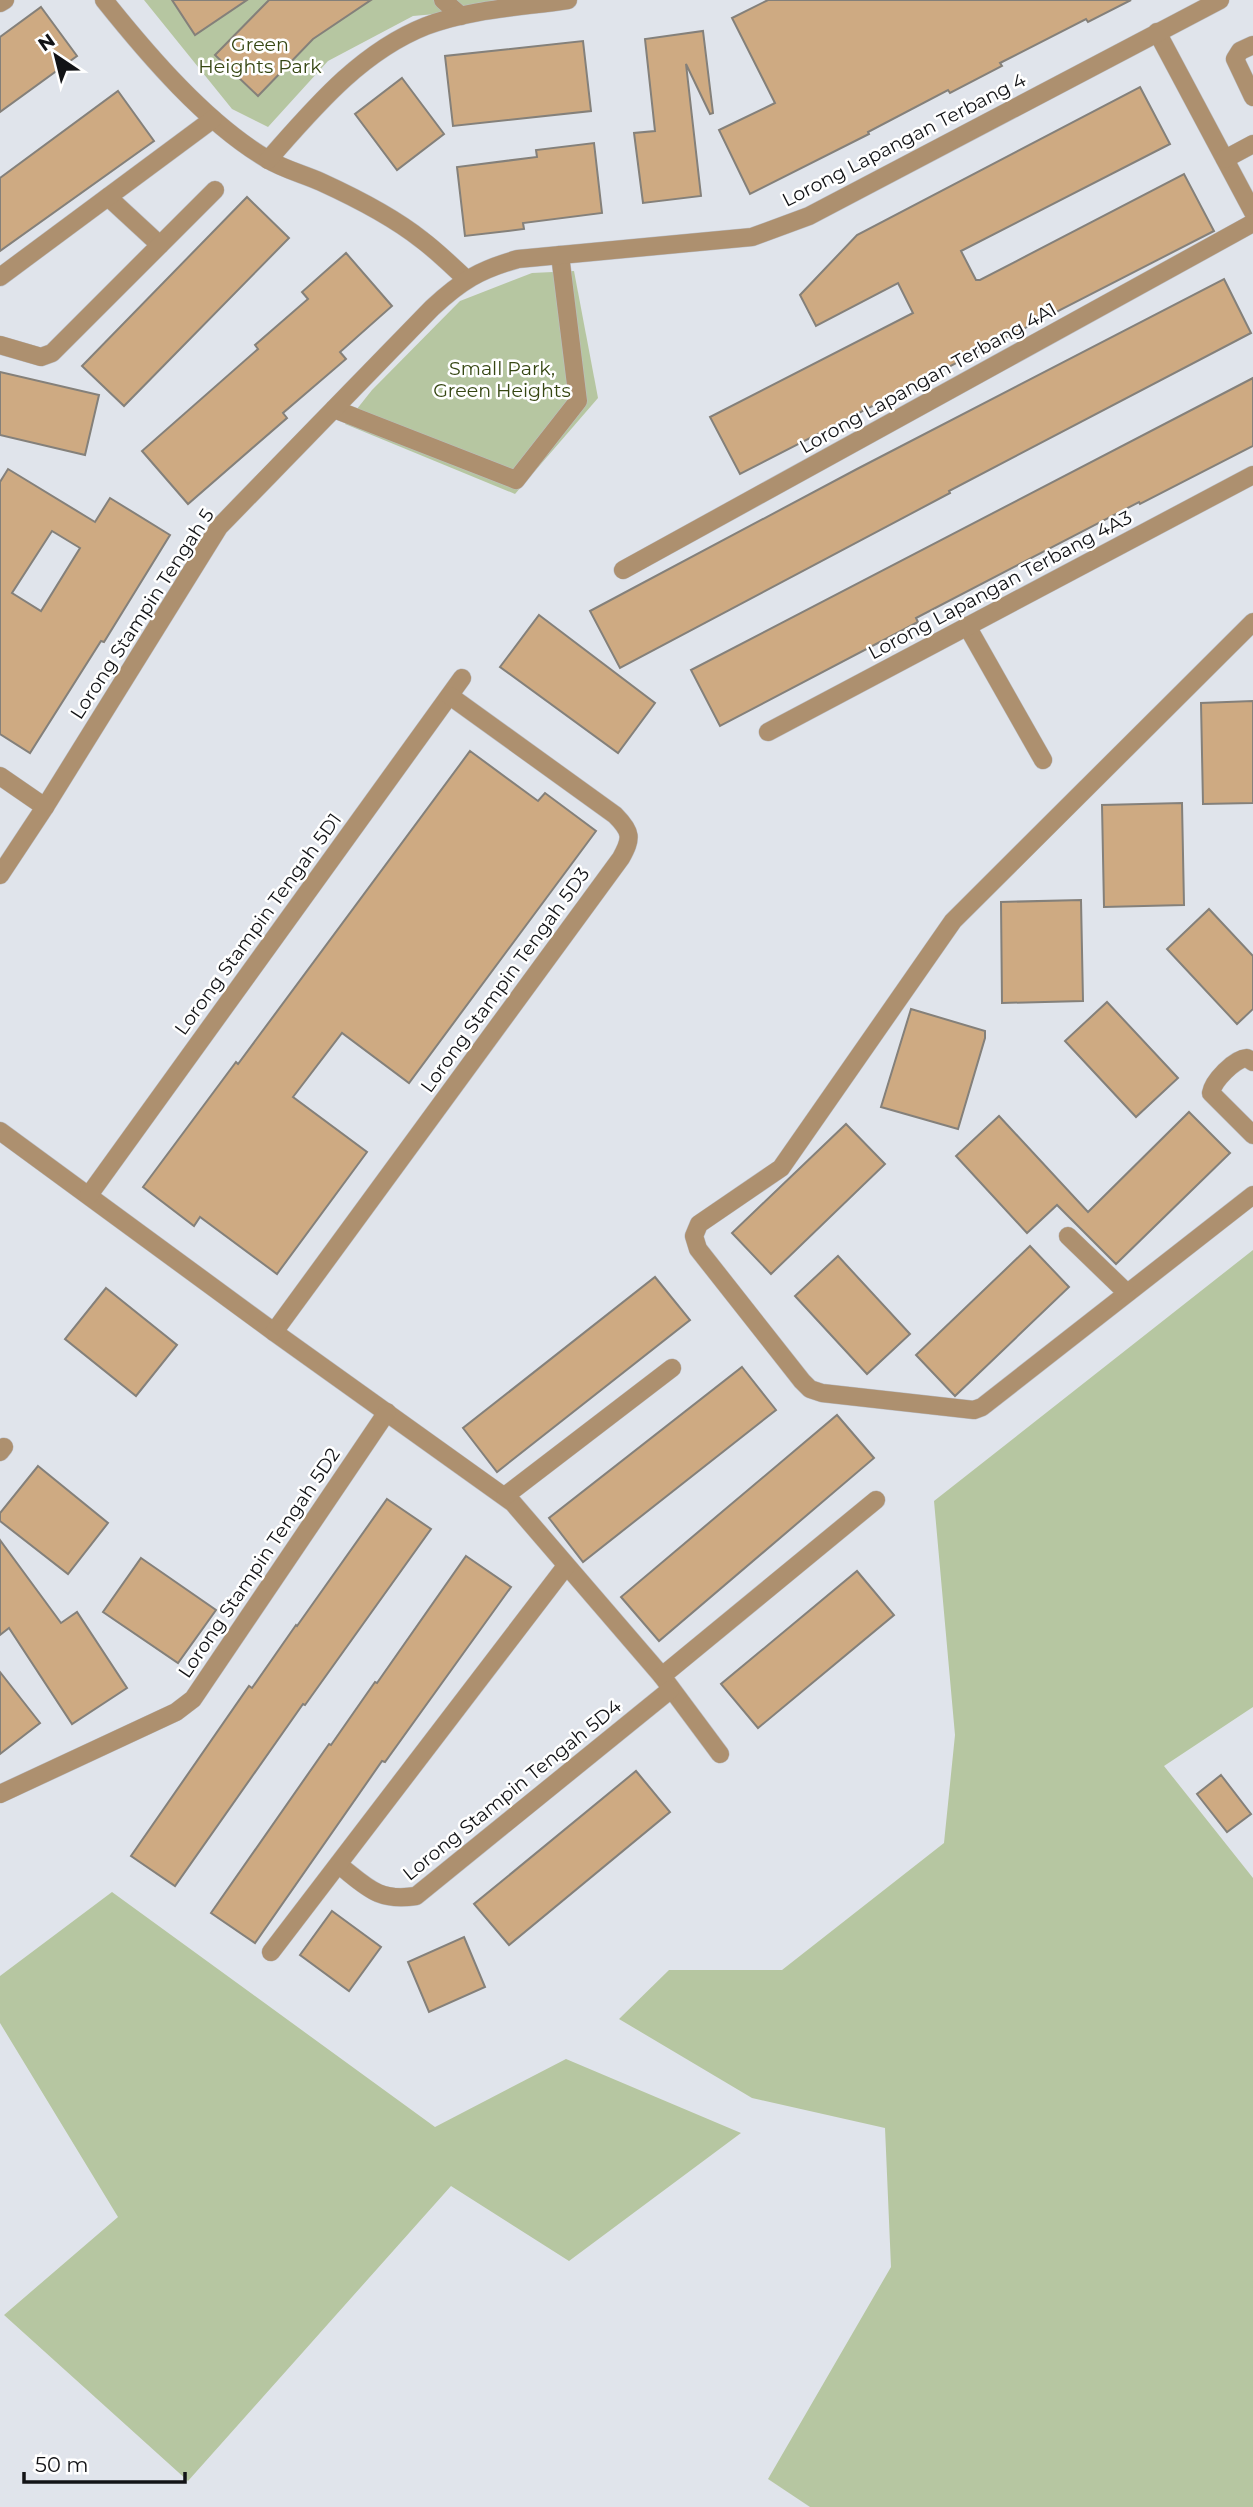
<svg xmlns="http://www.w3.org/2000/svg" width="1253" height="2507" viewBox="0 0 1253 2507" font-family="Montserrat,sans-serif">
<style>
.green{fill:#b6c6a1}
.building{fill:#ceaa82;stroke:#84807a;stroke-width:2;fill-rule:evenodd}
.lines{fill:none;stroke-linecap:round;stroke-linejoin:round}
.minor-casing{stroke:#bbbec5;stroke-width:19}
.minor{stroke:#ad906f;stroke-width:18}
.labels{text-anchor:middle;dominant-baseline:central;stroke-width:5;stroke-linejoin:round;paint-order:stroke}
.park-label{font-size:19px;fill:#364713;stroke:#fff}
.street-label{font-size:19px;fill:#121316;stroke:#fff}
</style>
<rect width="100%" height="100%" fill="#e0e4eb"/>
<!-- green -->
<g class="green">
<polygon points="144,0 495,0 458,12 413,16 328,61 268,127 232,109"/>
<polygon points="574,271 598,398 515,494 345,424 372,390 460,301 532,273"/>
<polygon points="1253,1250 1253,1707 1164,1766 1253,1878 1253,2507 810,2507 768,2479 891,2267 885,2128 752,2098 619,2019 669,1970 782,1970 944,1843 955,1735 934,1501"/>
<polygon points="112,1892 435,2127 566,2059 741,2133 569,2261 451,2186 188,2481 4,2315 118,2217 0,2023 0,1976"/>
</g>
<!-- building -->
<g class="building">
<polygon points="172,0 247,0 195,35"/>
<polygon points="269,0 371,0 313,39 258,96 215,55"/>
<polygon points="768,0 1131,0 1088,22 1086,19 1000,63 1002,66 950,93 948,90 868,132 869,134 750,194 719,130 775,103 732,18"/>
<polygon points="41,7 77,56 0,112 0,37"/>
<polygon points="703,31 713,113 710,114 686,64 701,196 643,203 634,133 655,131 645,39"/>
<polygon points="583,41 591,111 453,126 445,56"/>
<polygon points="402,78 444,134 397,170 355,114"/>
<polygon points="1140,87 1170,144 961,251 976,280 980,280 1184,174 1214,231 740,474 710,417 913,313 898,283 816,326 800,295 857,235"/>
<polygon points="118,91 154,141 0,251 0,178"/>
<polygon points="594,143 602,213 523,223 524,229 465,236 457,167 537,157 536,150"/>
<polygon points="247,197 289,238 124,406 82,366"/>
<polygon points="346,253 392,306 340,352 346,359 283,413 287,418 188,504 142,451 258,349 255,345 308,299 302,292"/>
<polygon points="1224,279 1251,333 949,491 950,493 620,668 590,611 857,469"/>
<polygon points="0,372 99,395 85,455 0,435"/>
<polygon points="1253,378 1253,446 1140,504 1139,502 916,618 918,622 720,726 691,670"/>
<path d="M8 469 95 522 110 498 170 535 104 642 101 641 30 753 0 734V482ZM52 531 80 548 41 611 12 593Z"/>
<polygon points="539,615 655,703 618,753 500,667"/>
<polygon points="1253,701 1253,803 1203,804 1201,703"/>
<polygon points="470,751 538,801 545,793 596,831 409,1083 342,1033 293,1097 367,1152 277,1274 200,1217 194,1226 143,1187 236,1062 238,1064"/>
<polygon points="1182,803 1184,905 1104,907 1102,805"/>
<polygon points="1081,900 1083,1001 1002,1003 1001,902"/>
<polygon points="1209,909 1253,956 1253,1009 1237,1024 1167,949"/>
<polygon points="1107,1002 1178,1078 1136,1117 1065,1041"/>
<polygon points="911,1009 985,1031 985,1038 958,1129 881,1107"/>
<polygon points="1189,1112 1230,1153 1116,1264 1057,1205 1027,1233 956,1156 999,1116 1088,1212"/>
<polygon points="846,1124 885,1164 771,1274 732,1233"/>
<polygon points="1030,1246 1069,1287 955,1396 916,1355"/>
<polygon points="838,1256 910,1334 867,1374 795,1296"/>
<polygon points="655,1277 690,1320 497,1472 463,1428"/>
<polygon points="106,1288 177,1345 136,1396 65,1339"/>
<polygon points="742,1367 776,1410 583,1562 549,1518"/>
<polygon points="837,1415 874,1458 659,1641 621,1597"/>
<polygon points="38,1466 108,1523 68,1574 0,1521 0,1513"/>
<polygon points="387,1499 431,1529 305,1705 303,1704 175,1886 131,1856 249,1686 252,1688 296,1625 297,1626"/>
<polygon points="0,1540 61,1623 77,1612 127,1688 72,1724 9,1628 0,1635"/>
<polygon points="466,1556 511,1587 385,1762 382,1761 255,1943 211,1913 329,1744 331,1745 375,1682 377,1683"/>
<polygon points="141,1558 216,1610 178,1663 103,1612"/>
<polygon points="857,1571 894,1615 758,1728 721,1684"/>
<polygon points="0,1672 40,1723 0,1754"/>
<polygon points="636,1771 670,1812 509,1945 474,1904"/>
<polygon points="1221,1775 1251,1814 1227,1832 1197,1794"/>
<polygon points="332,1911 381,1947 349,1991 300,1955"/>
<polygon points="464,1937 485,1987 429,2012 408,1962"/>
</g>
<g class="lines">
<defs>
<g id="minor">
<path d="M104 0C148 55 206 123 267 159 283 169 303 174 321 182 356 198 392 216 422 240 438 252 452 266 466 279"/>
<polyline points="443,0 461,16"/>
<polyline points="0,3 5,0"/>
<polyline points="1157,32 1253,212"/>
<polyline points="1253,45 1240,51 1235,59 1253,97"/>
<polyline points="1225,159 1253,144"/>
<path d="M268 160C313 109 360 52 426 26 470 9 522 7 568 0"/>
<polyline points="108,197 160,245"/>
<polyline points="0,277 213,119"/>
<polyline points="0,345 41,357 52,353 215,190"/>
<polyline points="334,409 516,480 578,401 560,255"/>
<polyline points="623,570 1253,223"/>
<polyline points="1253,622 953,921 781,1168 699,1224 694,1236 698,1249 802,1381 810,1389 822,1393 974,1410 982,1407 1253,1195"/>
<polyline points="967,626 1043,760"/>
<polyline points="768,732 1253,475"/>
<polyline points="0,776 45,807"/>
<path d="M0 875 45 807 219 527 432 308C461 281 479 270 518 259L752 237 809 216 1220 0"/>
<path d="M1253 1062 1247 1058C1234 1059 1213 1081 1211 1093L1253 1135"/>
<polyline points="0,1131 274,1332 513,1503 662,1676 720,1754"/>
<polyline points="89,1195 462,678"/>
<polyline points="1068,1236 1127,1293"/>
<path d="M274 1332 621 858C632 838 632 832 615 815L450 696"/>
<polyline points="0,1452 4,1447"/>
<polyline points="505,1496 672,1368"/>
<polyline points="662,1676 876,1500"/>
<polyline points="0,1794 176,1712 193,1699 387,1412"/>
<path d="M339 1865C367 1887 378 1902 416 1896L670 1690"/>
<polyline points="271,1952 566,1566"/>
</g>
</defs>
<!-- minor casing -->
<use href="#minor" class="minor-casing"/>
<!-- minor -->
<use href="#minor" class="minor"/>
</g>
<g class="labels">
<!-- park labels -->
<g class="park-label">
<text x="260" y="44">Green<tspan x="260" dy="22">Heights Park</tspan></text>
<text x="502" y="368">Small Park,<tspan x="502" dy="22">Green Heights</tspan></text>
</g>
<!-- street labels -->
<g class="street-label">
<text transform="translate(904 140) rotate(-27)">Lorong Lapangan Terbang 4</text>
<text transform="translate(928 378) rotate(-29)">Lorong Lapangan Terbang 4A1</text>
<text transform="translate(1000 585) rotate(-28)">Lorong Lapangan Terbang 4A3</text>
<text transform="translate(142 614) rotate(-57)">Lorong Stampin Tengah 5</text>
<text transform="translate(258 924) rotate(-54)">Lorong Stampin Tengah 5D1</text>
<text transform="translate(505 980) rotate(-54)">Lorong Stampin Tengah 5D3</text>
<text transform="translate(259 1563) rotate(-56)">Lorong Stampin Tengah 5D2</text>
<text transform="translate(512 1790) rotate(-39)">Lorong Stampin Tengah 5D4</text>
</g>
</g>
<!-- north arrow -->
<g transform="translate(56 56) rotate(325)" stroke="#ffffff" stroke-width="5" paint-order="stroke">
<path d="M0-5L12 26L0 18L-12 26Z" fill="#121316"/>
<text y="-10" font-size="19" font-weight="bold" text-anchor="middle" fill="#121316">N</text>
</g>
<!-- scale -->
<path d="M24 2472v10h161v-10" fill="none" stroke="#121316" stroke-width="3.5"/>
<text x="35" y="2472" font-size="21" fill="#121316" stroke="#ffffff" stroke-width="5" paint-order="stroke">50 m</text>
</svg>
